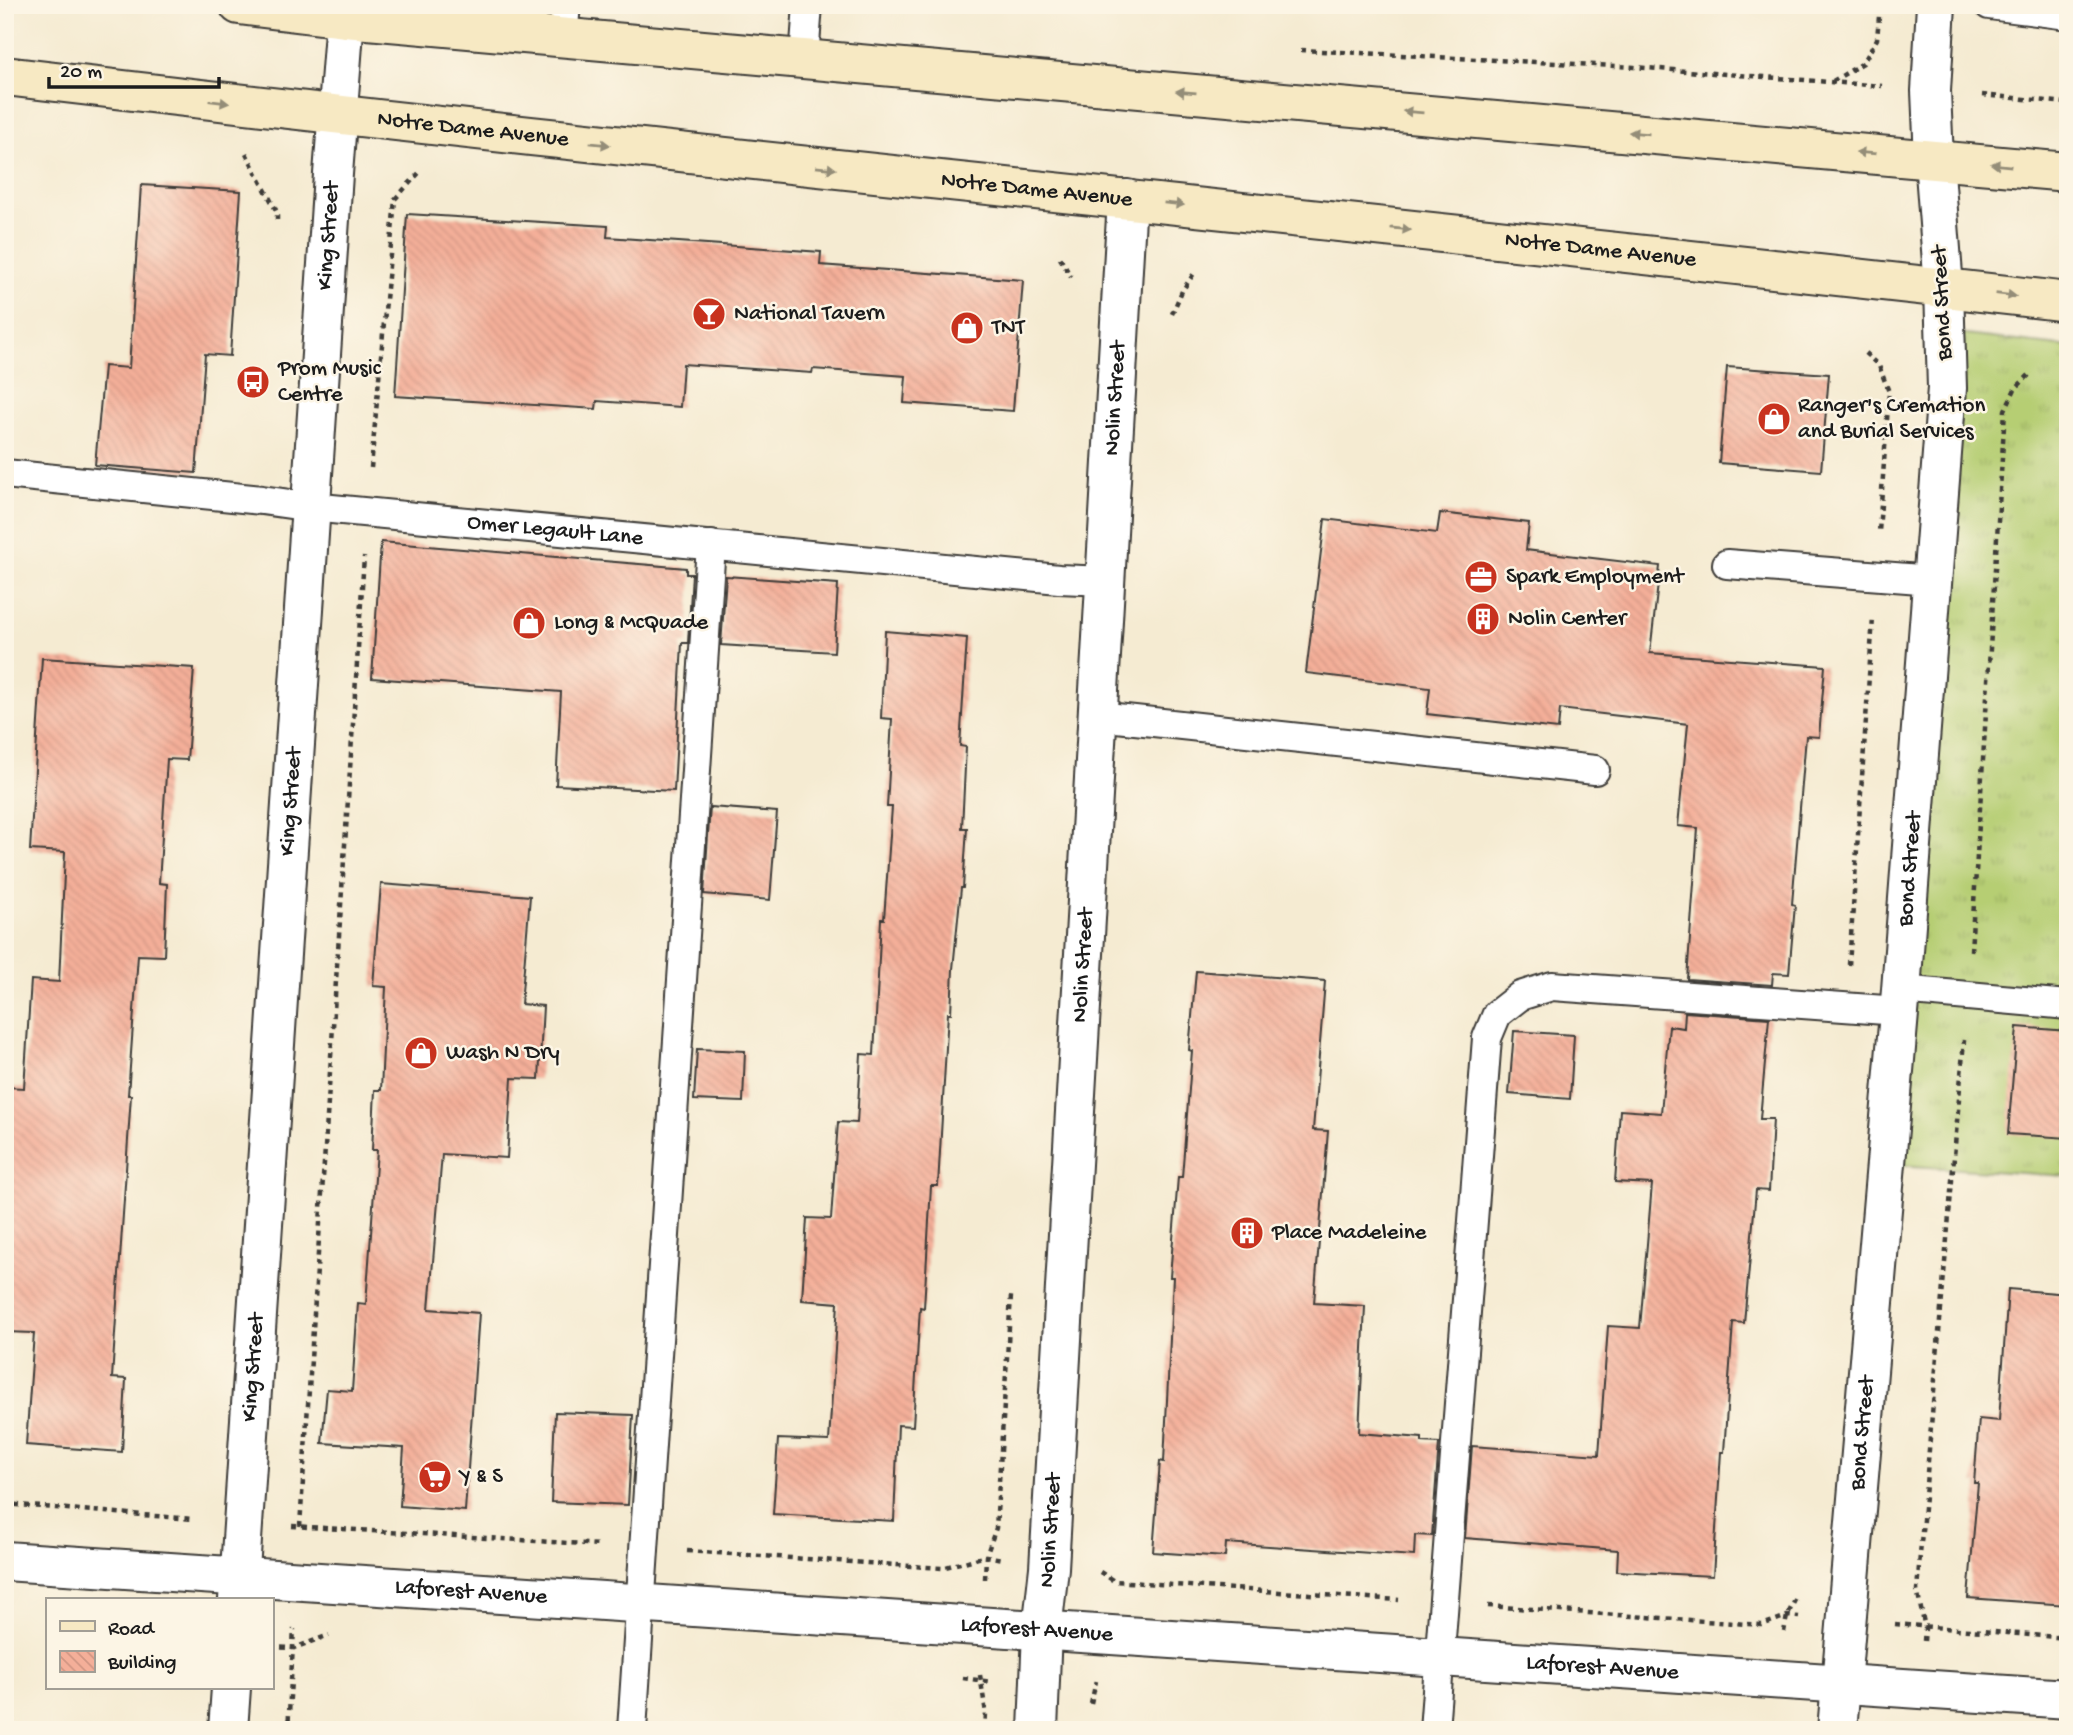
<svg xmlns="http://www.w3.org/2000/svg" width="2073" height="1735" viewBox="0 0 2073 1735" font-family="'Gochi Hand',sans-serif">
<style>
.grass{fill:url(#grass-tufts);stroke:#697548;stroke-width:2}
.building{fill:url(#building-back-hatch)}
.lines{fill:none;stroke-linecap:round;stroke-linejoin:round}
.lane-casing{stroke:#3d3b37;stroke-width:32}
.street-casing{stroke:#3d3b37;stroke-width:42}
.secondary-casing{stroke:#3d3b37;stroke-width:42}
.path{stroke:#3d3b37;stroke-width:4.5;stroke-dasharray:5 5;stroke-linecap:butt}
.lane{stroke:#fff;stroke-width:28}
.street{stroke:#fff;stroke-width:38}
.secondary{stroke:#f7e9c3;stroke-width:38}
.oneway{fill:#948d78}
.labels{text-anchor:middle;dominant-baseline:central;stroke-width:5;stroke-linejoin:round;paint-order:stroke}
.street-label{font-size:23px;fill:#1c1c1c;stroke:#fcf5e5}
.poi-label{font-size:23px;fill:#1c1c1c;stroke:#fcf5e5;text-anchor:start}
</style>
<defs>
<pattern id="grass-tufts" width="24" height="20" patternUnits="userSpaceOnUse" patternTransform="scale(1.75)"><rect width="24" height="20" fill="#b6ce73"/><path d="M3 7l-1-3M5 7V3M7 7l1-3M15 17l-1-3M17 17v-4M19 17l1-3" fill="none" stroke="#9cb063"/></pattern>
<pattern id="building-back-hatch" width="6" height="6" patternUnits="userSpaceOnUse" patternTransform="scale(1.75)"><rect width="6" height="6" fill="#f4af99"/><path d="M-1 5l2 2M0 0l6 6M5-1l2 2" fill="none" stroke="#d19683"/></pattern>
</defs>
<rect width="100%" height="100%" fill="#fcf5e5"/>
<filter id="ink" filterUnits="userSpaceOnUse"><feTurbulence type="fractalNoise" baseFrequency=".0143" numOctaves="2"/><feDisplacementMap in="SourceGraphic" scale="14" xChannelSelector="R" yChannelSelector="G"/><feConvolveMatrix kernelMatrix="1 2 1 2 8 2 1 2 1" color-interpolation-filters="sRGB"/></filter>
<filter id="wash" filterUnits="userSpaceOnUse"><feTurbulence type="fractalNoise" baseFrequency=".00686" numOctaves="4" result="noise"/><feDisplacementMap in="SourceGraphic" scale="28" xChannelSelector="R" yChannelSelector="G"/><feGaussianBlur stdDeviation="1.57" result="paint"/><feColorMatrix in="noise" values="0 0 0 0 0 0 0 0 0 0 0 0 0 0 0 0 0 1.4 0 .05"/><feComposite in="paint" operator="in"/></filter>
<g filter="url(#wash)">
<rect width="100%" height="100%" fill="#f5ebd2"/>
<!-- grass -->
<polygon class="grass" points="1957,334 2068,347 2068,1176 1882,1164"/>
<g id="blocks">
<!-- building -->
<g class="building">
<polygon points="141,185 241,191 230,356 205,354 196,473 95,465 104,366 129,368"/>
<polygon points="407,214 608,226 607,237 821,252 820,265 1023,280 1013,411 904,403 906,376 813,369 812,373 683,364 680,407 597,401 596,409 395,396"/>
<polygon points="1727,367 1829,374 1821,471 1719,463"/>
<polygon points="1440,513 1529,523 1526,550 1660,566 1650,653 1825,666 1819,737 1806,736 1792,904 1795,905 1789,974 1773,973 1772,985 1687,979 1698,828 1678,826 1688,724 1560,709 1558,729 1427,714 1430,688 1306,673 1325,519 1437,533"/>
<polygon points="381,542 686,568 686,574 692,574 688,643 682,643 674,791 556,785 561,692 372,678"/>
<polygon points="726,576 838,584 834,652 721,645"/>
<polygon points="885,631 967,638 960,746 966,747 962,828 967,828 963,888 961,888 953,969 951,1013 948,1013 938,1186 931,1186 924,1308 920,1307 913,1426 898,1425 894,1521 773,1514 778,1439 829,1441 838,1303 802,1300 807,1218 831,1219 838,1122 857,1123 861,1054 874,1055 881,919 884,919 892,807 887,807 892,719 881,718"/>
<polygon points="42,658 194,668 187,760 167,759 159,883 167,884 164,956 138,955 128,1095 131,1095 112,1378 126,1379 122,1452 26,1445 34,1333 5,1332 5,1087 24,1088 31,980 59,982 65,852 30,850"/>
<polygon points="710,807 777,812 770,900 704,894"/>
<polygon points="381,884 530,896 521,1004 543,1006 539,1079 512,1078 507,1158 442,1154 429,1309 479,1313 465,1511 400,1506 404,1448 322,1443 327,1389 352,1391 358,1303 366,1304 377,1150 372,1150 375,1090 381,1090 386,987 373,986"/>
<polygon points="1196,971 1325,981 1313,1130 1328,1131 1314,1303 1365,1306 1359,1433 1422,1438 1422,1442 1439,1443 1432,1536 1415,1535 1414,1556 1226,1543 1225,1557 1153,1552 1160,1461 1164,1462 1173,1277 1170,1277 1178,1177 1182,1177 1192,1051 1189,1050"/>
<polygon points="1685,1012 1769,1018 1760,1119 1773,1119 1769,1191 1756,1190 1744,1323 1733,1322 1724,1452 1721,1452 1713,1576 1617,1571 1618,1550 1465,1538 1472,1446 1599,1455 1608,1326 1640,1328 1652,1184 1615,1182 1620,1110 1661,1113 1669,1026 1684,1028"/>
<polygon points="2017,1027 2068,1031 2068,1138 2008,1134"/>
<polygon points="1514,1031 1574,1035 1570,1099 1509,1094"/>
<polygon points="697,1049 745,1051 743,1102 694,1100"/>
<polygon points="2008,1289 2068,1294 2068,1605 1968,1598 1978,1483 1974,1483 1979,1419 1999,1421"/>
<polygon points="555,1412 633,1415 628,1505 551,1502"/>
</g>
</g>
</g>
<g filter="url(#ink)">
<use href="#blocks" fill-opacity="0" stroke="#3d3b37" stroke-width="2"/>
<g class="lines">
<defs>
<g id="lane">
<polyline points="1989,5 2068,15"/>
<polyline points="563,37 566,5"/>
<polyline points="804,58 808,5"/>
<path id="s1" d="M5 474 262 500 311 507 1059 579 1106 581"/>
<polyline points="1727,564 1933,580"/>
<polyline points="1098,716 1595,770"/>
<polyline points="1901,990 2068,1005"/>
<polyline points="632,1730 711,545"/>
<polyline points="1434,1730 1487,1038 1497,1014 1520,996 1552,986 1899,1011"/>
</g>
<g id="street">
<path id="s2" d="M5 1561 2068 1699"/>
<path id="s3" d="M238 1600 333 174 346 5"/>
<polyline points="228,1730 231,1688"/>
<path id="s4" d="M1038 1730 1042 1630 1049 1568 1127 199"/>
<path id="s5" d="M1837 1730 1901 990 1947 388 1944 288 1934 159 1931 91 1936 5"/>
</g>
<g id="secondary">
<polyline points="239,5 345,18 2068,172"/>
<path id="s6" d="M5 76C692 158 1381 223 2068 302"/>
</g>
</defs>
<!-- lane casing -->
<use href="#lane" class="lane-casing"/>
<!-- street casing -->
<use href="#street" class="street-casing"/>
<!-- secondary casing -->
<use href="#secondary" class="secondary-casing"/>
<!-- path -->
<g class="path">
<polyline points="1301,50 1634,67 1882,86"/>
<polyline points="1833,81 1863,63 1877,39 1880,5"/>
<polyline points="1982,95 2068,103"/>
<polyline points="246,153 277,212 277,220"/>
<polyline points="1060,258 1071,277"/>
<polyline points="1172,314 1182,291 1195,272"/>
<polyline points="1865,353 1879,366 1889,392 1879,532"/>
<polyline points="371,468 395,199 419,173"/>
<polyline points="1971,951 2005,410 2015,389 2030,374"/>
<polyline points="1849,965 1873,618"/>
<polyline points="5,1504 193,1519"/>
<polyline points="292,1526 601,1545"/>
<polyline points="300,1526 364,557"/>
<polyline points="687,1551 942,1568 986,1556 1002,1559"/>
<polyline points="1100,1572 1114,1581 1399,1600"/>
<polyline points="985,1579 986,1556 996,1528 1011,1296"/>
<polyline points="1488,1606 1762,1625 1787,1616 1799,1617"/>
<polyline points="1895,1624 2068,1638"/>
<polyline points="1784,1632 1787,1616 1796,1598"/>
<polyline points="1924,1641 1925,1628 1917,1590 1964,1040"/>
<polyline points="271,1647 294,1648 329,1635"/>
<polyline points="980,1675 986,1713 985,1730"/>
<polyline points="963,1678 992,1682"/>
<polyline points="1091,1704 1096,1681"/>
<polyline points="288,1730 294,1629"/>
</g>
<!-- lane -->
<use href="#lane" class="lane"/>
<!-- street -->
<use href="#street" class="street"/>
<!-- secondary -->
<use href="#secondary" class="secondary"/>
</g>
<!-- one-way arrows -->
<defs><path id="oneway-solid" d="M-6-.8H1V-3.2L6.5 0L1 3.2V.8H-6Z" transform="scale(1.75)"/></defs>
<g class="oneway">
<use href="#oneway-solid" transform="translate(1186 92) rotate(-175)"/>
<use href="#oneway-solid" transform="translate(219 102) rotate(7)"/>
<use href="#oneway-solid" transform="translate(1413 112) rotate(-175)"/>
<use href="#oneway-solid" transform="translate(1639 133) rotate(-175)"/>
<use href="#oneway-solid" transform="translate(600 144) rotate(6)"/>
<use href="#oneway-solid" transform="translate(1866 153) rotate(-175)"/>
<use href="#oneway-solid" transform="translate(2001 165) rotate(-174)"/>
<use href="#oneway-solid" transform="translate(826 168) rotate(6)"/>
<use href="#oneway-solid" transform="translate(1174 204) rotate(6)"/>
<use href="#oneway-solid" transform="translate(1401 229) rotate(6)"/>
<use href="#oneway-solid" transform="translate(2006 295) rotate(7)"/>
</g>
</g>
<!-- icons -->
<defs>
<symbol id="bar-disc" viewBox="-11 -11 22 22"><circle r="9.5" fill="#c8321e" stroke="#fcf5e5"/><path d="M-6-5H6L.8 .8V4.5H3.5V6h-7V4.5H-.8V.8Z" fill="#fff"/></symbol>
<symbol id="shop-disc" viewBox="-11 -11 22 22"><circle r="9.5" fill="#c8321e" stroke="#fcf5e5"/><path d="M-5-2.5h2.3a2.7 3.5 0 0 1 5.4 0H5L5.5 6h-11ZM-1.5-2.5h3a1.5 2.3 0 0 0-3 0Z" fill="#fff"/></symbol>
<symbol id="bus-disc" viewBox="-11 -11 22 22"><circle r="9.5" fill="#c8321e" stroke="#fcf5e5"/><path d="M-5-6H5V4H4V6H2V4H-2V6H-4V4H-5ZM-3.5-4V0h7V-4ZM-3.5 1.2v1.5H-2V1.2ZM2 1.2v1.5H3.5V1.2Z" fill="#fff"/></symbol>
<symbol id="office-disc" viewBox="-11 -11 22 22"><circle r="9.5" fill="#c8321e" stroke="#fcf5e5"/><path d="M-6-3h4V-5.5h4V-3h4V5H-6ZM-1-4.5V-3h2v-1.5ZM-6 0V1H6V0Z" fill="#fff"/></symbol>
<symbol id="building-disc" viewBox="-11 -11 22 22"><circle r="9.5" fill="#c8321e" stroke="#fcf5e5"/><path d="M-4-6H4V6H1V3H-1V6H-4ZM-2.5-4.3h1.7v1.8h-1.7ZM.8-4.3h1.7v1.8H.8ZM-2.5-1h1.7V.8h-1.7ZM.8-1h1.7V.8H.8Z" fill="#fff"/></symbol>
<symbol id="supermarket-disc" viewBox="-11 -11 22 22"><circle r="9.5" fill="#c8321e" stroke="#fcf5e5"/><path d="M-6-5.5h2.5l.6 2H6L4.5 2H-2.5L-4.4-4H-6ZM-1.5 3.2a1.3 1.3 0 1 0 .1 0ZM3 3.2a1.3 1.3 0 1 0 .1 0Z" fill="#fff"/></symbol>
</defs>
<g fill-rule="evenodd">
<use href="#bar-disc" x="690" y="295" width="38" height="38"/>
<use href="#shop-disc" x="948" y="309" width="38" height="38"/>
<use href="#bus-disc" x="234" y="363" width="38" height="38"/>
<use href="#shop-disc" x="1755" y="400" width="38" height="38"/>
<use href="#office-disc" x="1462" y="558" width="38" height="38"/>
<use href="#building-disc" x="1464" y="600" width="38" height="38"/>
<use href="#shop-disc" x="510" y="604" width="38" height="38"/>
<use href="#shop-disc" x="402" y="1034" width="38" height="38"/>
<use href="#building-disc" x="1228" y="1214" width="38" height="38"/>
<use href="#supermarket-disc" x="416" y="1458" width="38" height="38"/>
</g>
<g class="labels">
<!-- street labels -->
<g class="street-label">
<text stroke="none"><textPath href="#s6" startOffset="471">Notre Dame Avenue</textPath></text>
<text stroke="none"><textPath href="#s6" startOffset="1038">Notre Dame Avenue</textPath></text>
<text stroke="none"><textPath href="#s3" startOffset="1367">King Street</textPath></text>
<text stroke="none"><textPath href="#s6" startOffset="1605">Notre Dame Avenue</textPath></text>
<text transform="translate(1943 303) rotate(-93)">Bond Street</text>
<text stroke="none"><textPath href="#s4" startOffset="1334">Nolin Street</textPath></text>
<text stroke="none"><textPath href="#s1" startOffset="553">Omer Legault Lane</textPath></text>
<text stroke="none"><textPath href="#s3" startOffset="800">King Street</textPath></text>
<text stroke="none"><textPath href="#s5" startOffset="864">Bond Street</textPath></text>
<text stroke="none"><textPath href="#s4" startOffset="766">Nolin Street</textPath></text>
<text stroke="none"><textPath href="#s3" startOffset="233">King Street</textPath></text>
<text stroke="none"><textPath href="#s5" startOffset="298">Bond Street</textPath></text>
<text stroke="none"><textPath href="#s4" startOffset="200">Nolin Street</textPath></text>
<text stroke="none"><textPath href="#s2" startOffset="467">Laforest Avenue</textPath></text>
<text stroke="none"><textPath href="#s2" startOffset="1034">Laforest Avenue</textPath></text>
<text stroke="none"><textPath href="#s2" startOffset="1601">Laforest Avenue</textPath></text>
</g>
<!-- poi labels -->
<g class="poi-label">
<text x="734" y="314">National Tavern</text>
<text x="992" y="328">TNT</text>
<text x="278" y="369">Prom Music<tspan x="278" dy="26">Centre</tspan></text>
<text x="1798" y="406">Ranger's Cremation<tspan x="1798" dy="26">and Burial Services</tspan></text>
<text x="1506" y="577">Spark Employment</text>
<text x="1508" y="619">Nolin Center</text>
<text x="554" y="623">Long &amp; McQuade</text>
<text x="446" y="1053">Wash N Dry</text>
<text x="1272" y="1233">Place Madeleine</text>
<text x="460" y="1477">Y &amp; S</text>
</g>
</g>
<!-- margin -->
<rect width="2073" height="1735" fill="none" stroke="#fcf5e5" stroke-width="28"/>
<!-- legend -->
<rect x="46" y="1598" width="228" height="91" fill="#fcf5e5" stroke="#a29e95" stroke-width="2"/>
<rect x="60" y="1621" width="35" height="10" fill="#f7e9c3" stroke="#a29e95" stroke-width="2"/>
<text x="108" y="1634" font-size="21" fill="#1c1c1c">Road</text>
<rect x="60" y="1651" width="35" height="21" fill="url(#building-back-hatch)" stroke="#a29e95" stroke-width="2"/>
<text x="108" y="1668" font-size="21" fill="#1c1c1c">Building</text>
<!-- scale -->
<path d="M49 77v10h170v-10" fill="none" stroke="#1c1c1c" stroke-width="3.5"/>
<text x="60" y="77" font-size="21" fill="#1c1c1c" stroke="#fcf5e5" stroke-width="5" paint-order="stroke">20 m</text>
</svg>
